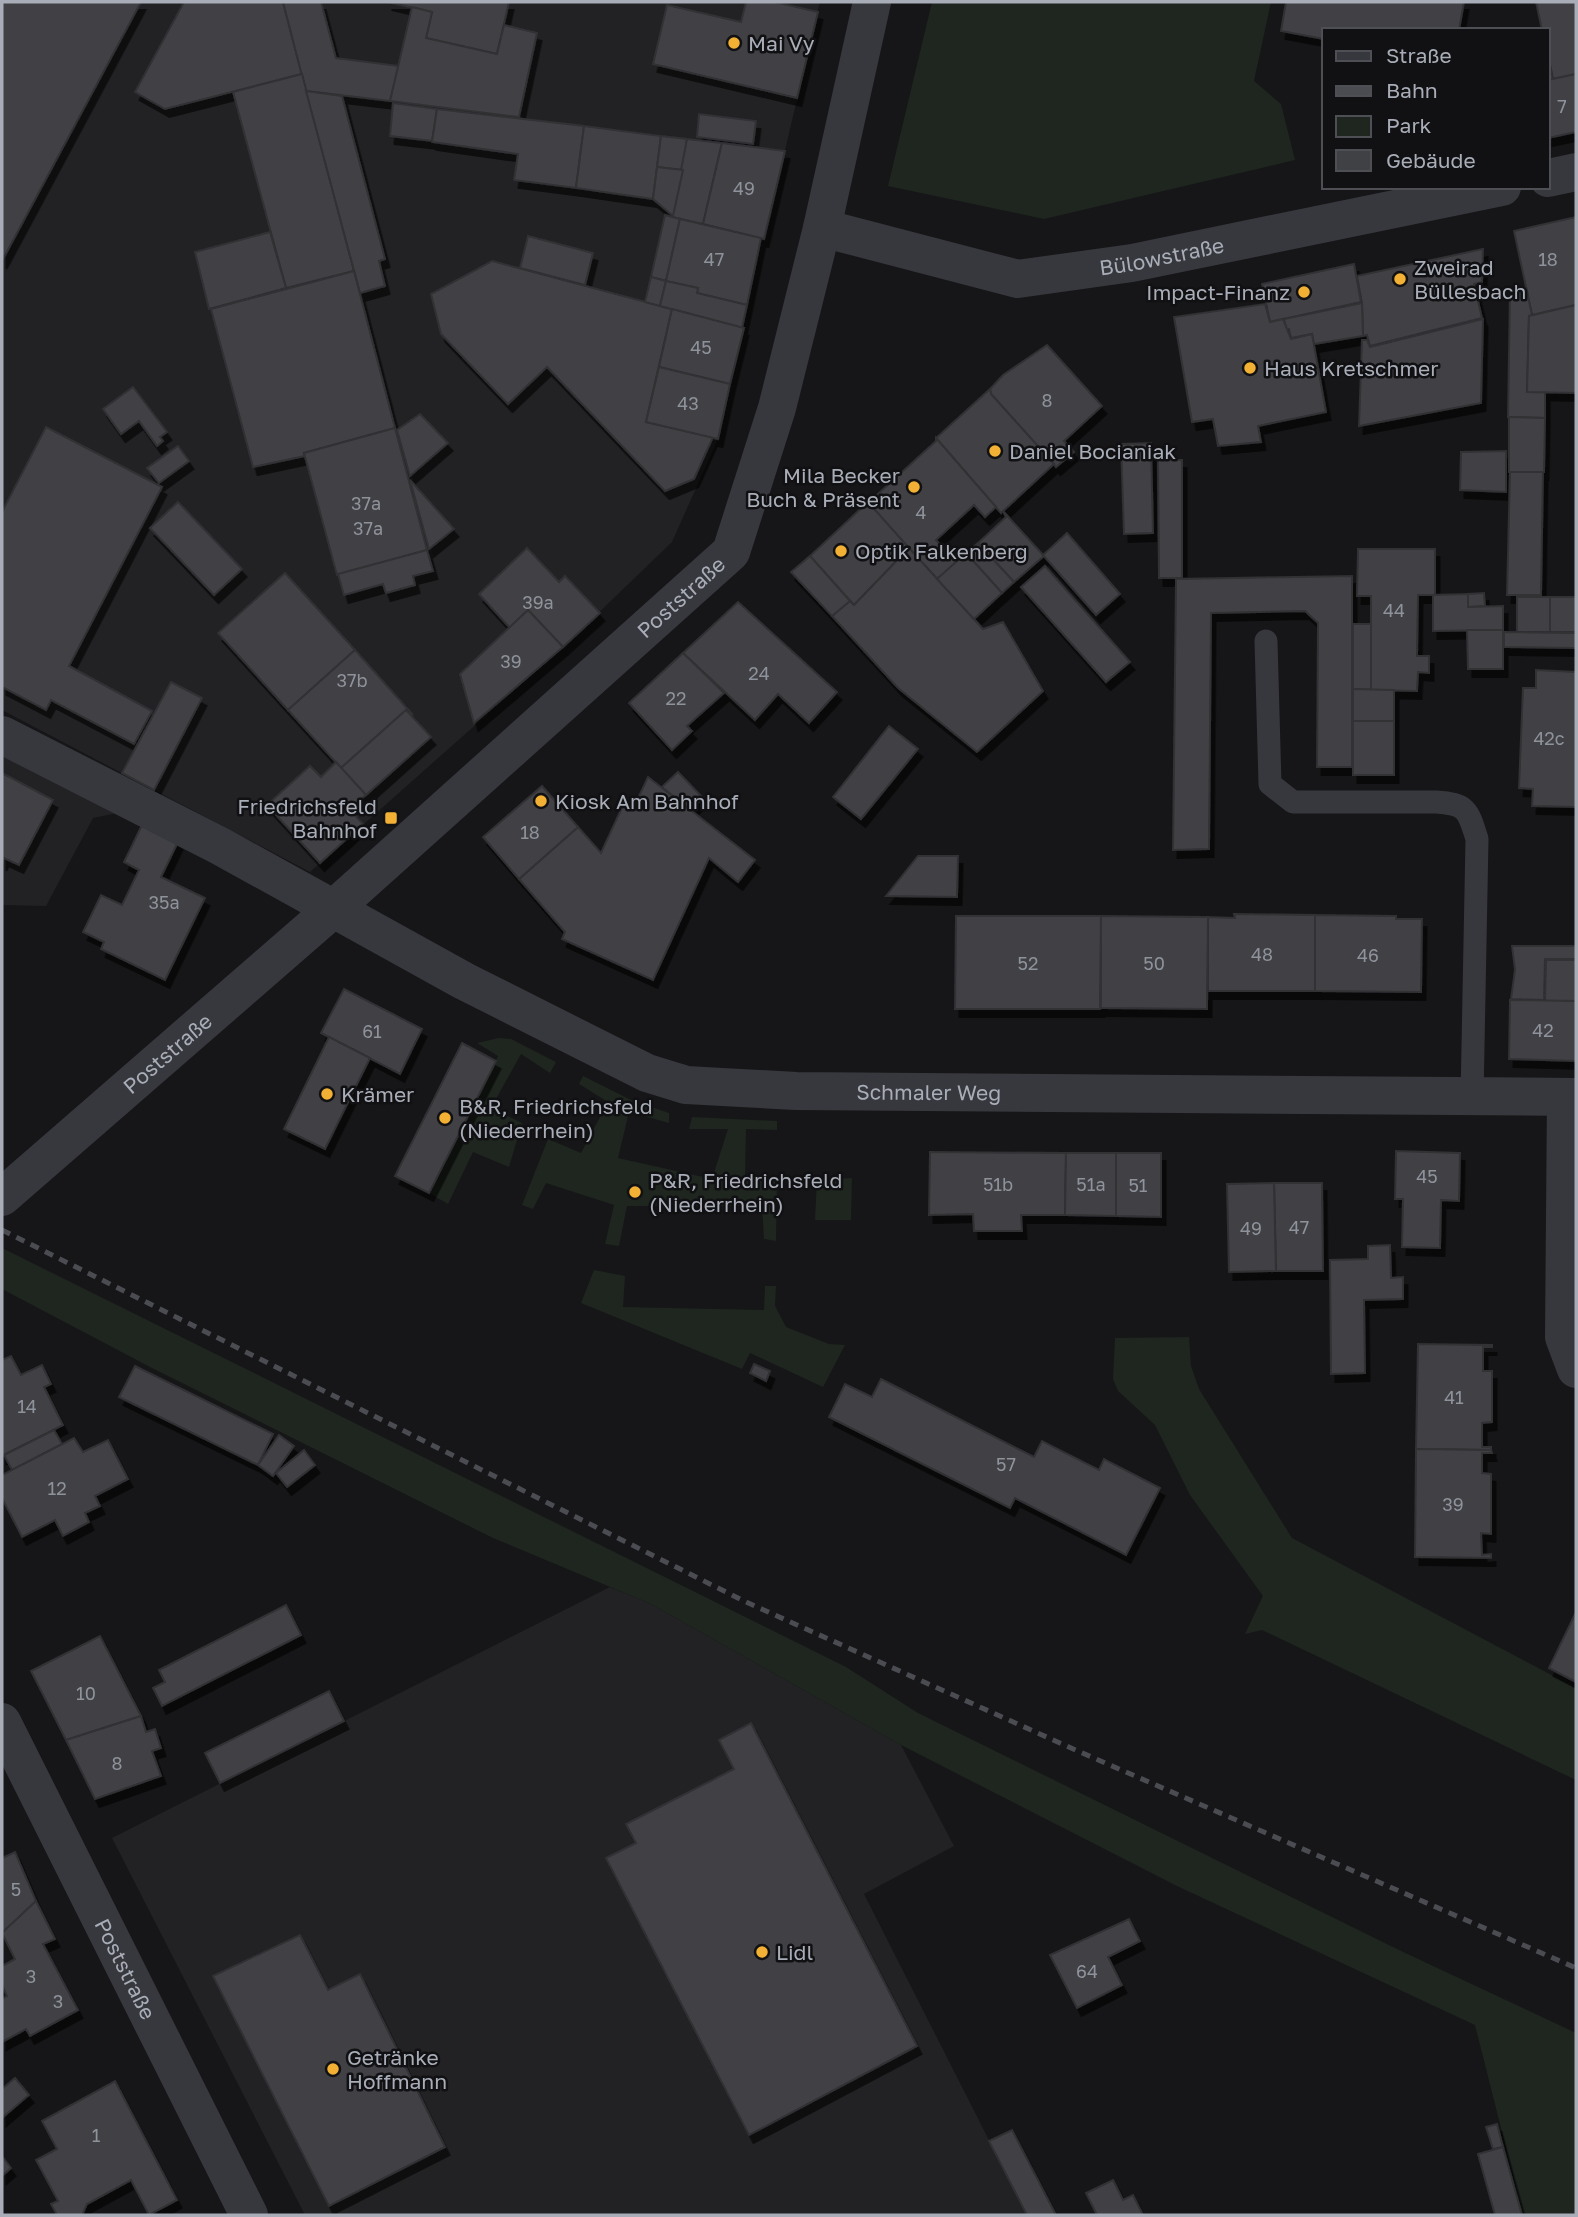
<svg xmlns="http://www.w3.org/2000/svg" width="1578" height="2217" viewBox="0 0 1578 2217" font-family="'Golos Text',sans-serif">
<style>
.built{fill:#222225}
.green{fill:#1e261f}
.building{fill:#404145;stroke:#303034;stroke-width:2;filter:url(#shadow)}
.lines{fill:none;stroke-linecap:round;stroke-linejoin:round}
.service{stroke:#37383d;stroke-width:23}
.minor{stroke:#37383d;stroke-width:38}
.rail{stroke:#4a4c52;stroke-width:5;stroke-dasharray:9 7;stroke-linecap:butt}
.poi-dot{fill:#f2b134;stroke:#111113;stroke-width:2.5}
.labels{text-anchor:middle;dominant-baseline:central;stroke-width:5;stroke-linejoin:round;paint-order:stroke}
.number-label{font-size:18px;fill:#8e929b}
.poi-label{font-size:21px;fill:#a8adb8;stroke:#111113;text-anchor:start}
.street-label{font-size:21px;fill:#a8adb8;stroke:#111113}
</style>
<defs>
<filter id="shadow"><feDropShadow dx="4.5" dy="8" stdDeviation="0" flood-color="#0009"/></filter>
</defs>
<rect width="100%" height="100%" fill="#161618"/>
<!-- built -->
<g class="built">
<polygon points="2,2 820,2 764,239 761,238 718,439 672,542 563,647 310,872 2,710"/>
<polygon points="2,748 122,812 93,818 46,906 2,905"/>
<polygon points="610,1587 651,1604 901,1745 954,1846 864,1894 1027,2215 305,2215 112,1838"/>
</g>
<!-- green -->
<g class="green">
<polygon points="932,2 1271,2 1254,81 1281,104 1295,160 1044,219 888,186"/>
<polygon points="499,1038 511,1039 556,1062 550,1073 521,1054 491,1108 522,1123 509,1167 473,1152 448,1204 429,1193 498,1056 477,1043"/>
<polygon points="583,1076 631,1100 669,1113 669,1123 629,1112 618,1158 712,1179 728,1129 689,1129 692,1117 777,1121 777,1130 746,1129 745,1178 777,1177 776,1241 764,1239 762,1206 627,1206 619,1246 605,1244 614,1205 546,1183 533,1209 522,1205 548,1139 581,1153 608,1102 579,1084"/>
<polygon points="852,1178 851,1220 815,1220 817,1180"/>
<polygon points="2,1248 846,1667 918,1713 1399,1950 1576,2033 1576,2215 1523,2215 1475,2025 1177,1886 901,1745 651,1604 493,1538 150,1367 2,1289"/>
<polygon points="594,1270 625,1276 623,1307 764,1310 765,1286 776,1286 775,1306 786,1327 829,1344 845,1345 823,1387 750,1353 742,1369 581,1303"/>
<polygon points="1189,1337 1191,1366 1199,1389 1292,1538 1576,1688 1576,1780 1262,1630 1245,1634 1263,1596 1190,1495 1155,1425 1118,1391 1113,1379 1115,1338"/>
</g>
<!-- building -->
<g class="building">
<polygon points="2,2 141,2 2,261"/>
<polygon points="184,2 283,2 302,74 165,109 135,92"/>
<polygon points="283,2 321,2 336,58 399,66 390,101 306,91"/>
<polygon points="387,2 509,2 497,54 426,38 432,12"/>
<polygon points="746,2 775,2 818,12 797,98 653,64 667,5 741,22"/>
<polygon points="1286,2 1464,2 1459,30 1324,30 1324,39 1281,31"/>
<polygon points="1536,2 1576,2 1576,74 1553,79 1548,56 1548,30 1542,30"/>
<polygon points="412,7 432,12 426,38 497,54 504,25 537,33 519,117 390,101"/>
<polygon points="1548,56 1553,79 1548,80"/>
<polygon points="302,74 354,271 286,288 233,92"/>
<polygon points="1576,74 1576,132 1548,138 1548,80"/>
<polygon points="306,91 342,96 385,259 379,261 385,286 360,293"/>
<polygon points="393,103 437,109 432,141 390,136"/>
<polygon points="437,109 584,126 576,188 514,180 518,154 432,142"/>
<polygon points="699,114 756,121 753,144 697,137"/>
<polygon points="584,126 661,136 653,199 576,188"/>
<polygon points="661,136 687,139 683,170 657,167"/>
<polygon points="687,139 722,143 703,224 672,217"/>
<polygon points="722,143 785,151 764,239 703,224"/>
<polygon points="657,167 683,170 673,216 653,199"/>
<polygon points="665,215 680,219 666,281 651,277"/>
<polygon points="1576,217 1576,305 1532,315 1514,231"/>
<polygon points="680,219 761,238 747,305 697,293 698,288 666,281"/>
<polygon points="270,232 286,288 209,309 195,252"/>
<polygon points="528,236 593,253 585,285 520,268"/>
<polygon points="1483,249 1482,282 1474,284 1482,318 1370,346 1367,335 1363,336 1362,303 1357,276"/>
<polygon points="492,261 672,309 646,422 713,437 694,479 665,491 547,367 508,404 441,334 431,294"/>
<polygon points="1354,264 1361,302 1270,322 1262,284"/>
<polygon points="354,271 395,428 304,453 305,456 253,467 211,309"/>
<polygon points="651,277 666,281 660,306 645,302"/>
<polygon points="666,281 698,288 697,293 747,305 742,328 660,306"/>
<polygon points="1526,287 1532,315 1529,316 1527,392 1545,392 1545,418 1508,417 1510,290"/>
<polygon points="1362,303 1363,336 1314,344 1312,334 1291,338 1289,329 1286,329 1284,319"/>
<polygon points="1265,304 1270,322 1283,319 1291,339 1312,334 1326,412 1258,426 1261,442 1218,446 1213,419 1192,422 1174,317"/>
<polygon points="1576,305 1576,393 1527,392 1529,316"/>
<polygon points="672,309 744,328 730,384 659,367"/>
<polygon points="1483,319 1481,403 1359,426 1362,340 1367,340 1370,347"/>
<polygon points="1047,345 1102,406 1064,441 1074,452 1056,467 991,394 990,389 1003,375"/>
<polygon points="659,367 730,384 718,439 646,422"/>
<polygon points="133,387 167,432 160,437 163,441 157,446 139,421 121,434 103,409"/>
<polygon points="990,389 991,394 1054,464 1001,513 936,438"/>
<polygon points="420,414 448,443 410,476 397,430"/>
<polygon points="1509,417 1545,418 1544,472 1509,472"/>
<polygon points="46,427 162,487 69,666 152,711 134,744 51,700 46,710 2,687 2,512"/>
<polygon points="395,428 427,550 337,575 304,453"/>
<polygon points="936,438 996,507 985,517 974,505 936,540 957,562 937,579 868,503 936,441"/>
<polygon points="1151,443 1153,533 1124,534 1121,444"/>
<polygon points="178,446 189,461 159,483 147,468"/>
<polygon points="1506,451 1506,492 1460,490 1461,452"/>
<polygon points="1158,460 1182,460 1182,578 1159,578"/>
<polygon points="1510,472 1543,472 1541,595 1507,595"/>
<polygon points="410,480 454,529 429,549"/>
<polygon points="178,502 242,569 214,595 150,528"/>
<polygon points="868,502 909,548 854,605 810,556"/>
<polygon points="1003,511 1044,556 1014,582 978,543 1006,517"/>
<polygon points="1067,533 1120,594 1096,615 1043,555"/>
<polygon points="978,543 1014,582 1002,593 966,553"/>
<polygon points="527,548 559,582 565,576 600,613 563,647 528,610 510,628 479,594"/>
<polygon points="909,548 983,629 1003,622 1043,691 977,752 898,688 832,616 850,601 854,605"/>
<polygon points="1358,549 1435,549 1435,595 1418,595 1417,656 1429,656 1429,673 1418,672 1417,691 1371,690 1371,596 1357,596"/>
<polygon points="427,550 433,571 413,576 415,585 386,593 383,584 344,595 338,574"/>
<polygon points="966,553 1002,593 974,619 937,579"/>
<polygon points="810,556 850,601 832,616 791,572"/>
<polygon points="1045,566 1130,662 1106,682 1021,587"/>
<polygon points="285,573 355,650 288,710 218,633"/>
<polygon points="1352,576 1352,767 1317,767 1318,623 1305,611 1211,613 1209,849 1173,850 1176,579"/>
<polygon points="1484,593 1485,606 1468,607 1468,594"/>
<polygon points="1468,594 1468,607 1503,606 1503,630 1433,631 1433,595"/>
<rect x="1517" y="597" width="33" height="35"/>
<rect x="1550" y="597" width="26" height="35"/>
<polygon points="738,602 837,692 809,723 778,694 755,720 683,653"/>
<polygon points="528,610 563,647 474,723 460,674"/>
<polygon points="1353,624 1371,624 1371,690 1353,689"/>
<polygon points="1467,630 1503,630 1503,669 1468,669"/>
<polygon points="1504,632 1576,633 1576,648 1504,647"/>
<polygon points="355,650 413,715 406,710 341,768 288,710"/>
<polygon points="683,653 724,693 687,726 692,731 672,750 629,703"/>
<polygon points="1536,670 1576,672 1576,807 1532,806 1533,789 1519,788 1523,688 1536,688"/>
<polygon points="171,682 202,698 154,790 122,773"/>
<polygon points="1353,689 1394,690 1394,721 1353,721"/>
<polygon points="406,710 431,737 366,795 341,768"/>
<rect x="1353" y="721" width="41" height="54"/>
<polygon points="889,726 918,749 861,819 833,797"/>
<polygon points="336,762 366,795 349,809 363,824 320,863 267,805 310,766 321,777"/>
<polygon points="678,772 703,798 690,810 662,787"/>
<polygon points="2,773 53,800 19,865 4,858 2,863"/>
<polygon points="648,777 755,860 738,882 709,858 653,980 562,939 565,932 519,879 578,827 601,853 624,803 634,807"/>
<polygon points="542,786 578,827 519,879 483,837"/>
<polygon points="143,823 178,842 161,877 205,898 165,980 101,949 104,942 83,932 101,895 122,905 139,870 124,862"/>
<polygon points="918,856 958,856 957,897 886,896"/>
<polygon points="1234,914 1315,915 1315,991 1208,991 1208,917 1235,918"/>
<polygon points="1315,915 1396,916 1396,919 1422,919 1421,992 1315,991"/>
<polygon points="956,916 1101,916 1100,1009 955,1009"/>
<polygon points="1101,916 1208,917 1207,1009 1101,1008"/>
<polygon points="1512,946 1576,946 1576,959 1545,959 1544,1000 1511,999 1515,970"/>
<polygon points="1546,960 1576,960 1576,1001 1545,1001"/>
<polygon points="344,989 422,1029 400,1074 321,1033"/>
<polygon points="1510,1000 1576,1001 1576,1061 1509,1059"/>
<polygon points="329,1037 370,1058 325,1149 284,1129"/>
<polygon points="462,1043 496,1061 429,1193 395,1176"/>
<polygon points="1396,1151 1460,1153 1459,1201 1441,1200 1440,1248 1402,1247 1403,1199 1395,1199"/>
<polygon points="930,1152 1066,1153 1065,1215 1021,1215 1022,1231 974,1231 973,1214 929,1215"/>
<polygon points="1066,1153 1116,1153 1116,1216 1065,1215"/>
<polygon points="1116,1153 1161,1153 1161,1217 1116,1216"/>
<polygon points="1274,1183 1322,1183 1323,1271 1276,1271"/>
<polygon points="1274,1183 1276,1271 1229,1272 1227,1184"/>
<polygon points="1390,1245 1391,1278 1403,1277 1403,1299 1364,1300 1365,1373 1331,1374 1330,1260 1368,1259 1368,1246"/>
<polygon points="1418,1344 1492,1345 1492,1347 1483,1347 1483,1371 1492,1371 1492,1422 1482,1423 1482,1447 1491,1447 1491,1450 1416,1449"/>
<polygon points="11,1356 21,1375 42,1365 51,1384 44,1387 63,1425 2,1456 2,1360"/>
<polygon points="754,1364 770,1371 766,1381 750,1373"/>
<polygon points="135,1366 273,1434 258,1465 119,1397"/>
<polygon points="881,1379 1034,1457 1042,1441 1099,1470 1104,1459 1160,1488 1126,1555 1015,1498 1010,1508 829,1417 845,1384 872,1397"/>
<polygon points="54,1430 62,1444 12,1470 4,1455"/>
<polygon points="279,1435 294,1446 273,1476 258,1465"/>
<polygon points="74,1438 83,1452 108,1440 128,1479 95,1496 100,1506 85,1513 89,1522 63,1536 55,1520 22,1537 2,1498 2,1475"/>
<polygon points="1416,1449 1491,1450 1492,1453 1482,1453 1482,1473 1491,1474 1491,1534 1481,1533 1482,1555 1491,1554 1491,1558 1415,1557"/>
<polygon points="304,1450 315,1465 287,1487 276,1473"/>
<polygon points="286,1605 301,1635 162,1706 153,1688 165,1682 159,1670"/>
<polygon points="1576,1612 1576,1682 1549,1668"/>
<polygon points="100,1636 141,1716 66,1740 31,1671"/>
<polygon points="329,1691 344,1721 220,1783 205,1753"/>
<polygon points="141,1716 146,1732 155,1729 161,1748 152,1751 161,1776 95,1799 66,1740"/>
<polygon points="751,1723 917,2046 749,2135 606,1858 636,1843 626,1824 734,1769 719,1740"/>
<polygon points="15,1852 36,1901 2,1933 2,1858"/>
<polygon points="36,1901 55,1939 43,1944 78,2010 30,2036 26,2029 2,2042 2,1999 7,1996 2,1985 2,1966 15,1959 2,1933"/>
<polygon points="1129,1919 1140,1941 1108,1957 1122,1985 1077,2008 1050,1955"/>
<polygon points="300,1935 328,1990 360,1974 445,2147 329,2206 213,1976"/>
<polygon points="15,2078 29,2095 2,2118 2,2089"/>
<polygon points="115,2081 177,2200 149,2215 131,2180 87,2204 82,2215 57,2215 51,2204 58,2201 36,2160 57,2149 42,2121"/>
<polygon points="1497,2124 1503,2147 1493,2149 1486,2127"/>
<polygon points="1012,2130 1056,2215 1027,2215 989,2141"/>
<polygon points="1503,2147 1522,2215 1495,2215 1478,2154"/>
<polygon points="2,2156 11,2168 2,2176"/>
<polygon points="1113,2180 1123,2200 1133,2195 1143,2215 1097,2215 1086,2193"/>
</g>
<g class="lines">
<!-- service -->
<path class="service" d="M1266 641 1270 784 1293 802H1436C1467 804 1468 810 1477 839L1472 1098"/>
<!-- minor -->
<g class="minor">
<polyline points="1548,178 1576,172"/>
<path id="s1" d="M822 228 1018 279 1132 263 1502 187"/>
<path id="s2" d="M2 735 220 846 464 981 647 1073 686 1085 796 1091 1576 1097"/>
<polyline points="1566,1097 1564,1337 1576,1369"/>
<path id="s3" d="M2 1197 332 910 731 552 777 408 822 228 872 2"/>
<path id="s4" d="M2 1722 249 2215"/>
</g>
<!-- rail -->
<polyline class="rail" points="2,1230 746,1602 1080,1752 1576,1968"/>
</g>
<!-- markers -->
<g class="poi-dot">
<circle cx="734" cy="43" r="7"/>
<circle cx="1400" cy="279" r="7"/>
<circle cx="1304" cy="292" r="7"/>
<circle cx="1250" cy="368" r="7"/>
<circle cx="995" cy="451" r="7"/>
<circle cx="914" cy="487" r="7"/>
<circle cx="841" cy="551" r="7"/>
<circle cx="541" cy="801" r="7"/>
<rect x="384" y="811" width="14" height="14" rx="3.5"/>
<circle cx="327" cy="1094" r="7"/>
<circle cx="445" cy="1118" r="7"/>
<circle cx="635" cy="1192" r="7"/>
<circle cx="762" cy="1952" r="7"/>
<circle cx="333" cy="2069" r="7"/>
</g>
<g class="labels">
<!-- number labels -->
<g class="number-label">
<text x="1562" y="106">7</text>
<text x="744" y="188">49</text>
<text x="714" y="259">47</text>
<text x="1548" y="259">18</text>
<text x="701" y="347">45</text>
<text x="1047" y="400">8</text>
<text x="688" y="403">43</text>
<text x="366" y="503">37a</text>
<text x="921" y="512">4</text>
<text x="368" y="528">37a</text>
<text x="538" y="602">39a</text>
<text x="1394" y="610">44</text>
<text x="511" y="661">39</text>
<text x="759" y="673">24</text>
<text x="352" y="680">37b</text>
<text x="676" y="698">22</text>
<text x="1549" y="738">42c</text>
<text x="530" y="832">18</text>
<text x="164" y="902">35a</text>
<text x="1262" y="954">48</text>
<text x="1368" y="955">46</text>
<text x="1028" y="963">52</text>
<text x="1154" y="963">50</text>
<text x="1543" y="1030">42</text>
<text x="372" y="1031">61</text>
<text x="1427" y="1176">45</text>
<text x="998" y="1184">51b</text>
<text x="1091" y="1184">51a</text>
<text x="1138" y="1185">51</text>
<text x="1299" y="1227">47</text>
<text x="1251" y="1228">49</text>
<text x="1454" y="1397">41</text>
<text x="27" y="1406">14</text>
<text x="1006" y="1464">57</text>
<text x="57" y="1488">12</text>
<text x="1453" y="1504">39</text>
<text x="86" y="1693">10</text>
<text x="117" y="1763">8</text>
<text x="16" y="1889">5</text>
<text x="1087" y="1971">64</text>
<text x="31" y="1976">3</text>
<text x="58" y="2001">3</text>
<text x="96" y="2135">1</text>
</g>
<!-- poi labels -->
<g class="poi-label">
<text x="748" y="43">Mai Vy</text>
<text x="1414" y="267">Zweirad<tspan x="1414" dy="24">Büllesbach</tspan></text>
<text x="1290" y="292" text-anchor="end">Impact-Finanz</text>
<text x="1264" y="368">Haus Kretschmer</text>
<text x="1009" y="451">Daniel Bocianiak</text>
<text x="900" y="475" text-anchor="end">Mila Becker<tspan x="900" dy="24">Buch &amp; Präsent</tspan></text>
<text x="855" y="551">Optik Falkenberg</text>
<text x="555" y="801">Kiosk Am Bahnhof</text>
<text x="377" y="806" text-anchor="end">Friedrichsfeld<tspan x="377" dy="24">Bahnhof</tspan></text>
<text x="341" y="1094">Krämer</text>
<text x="459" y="1106">B&amp;R, Friedrichsfeld<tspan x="459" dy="24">(Niederrhein)</tspan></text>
<text x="649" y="1180">P&amp;R, Friedrichsfeld<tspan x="649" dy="24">(Niederrhein)</tspan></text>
<text x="776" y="1952">Lidl</text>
<text x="347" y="2057">Getränke<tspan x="347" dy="24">Hoffmann</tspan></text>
</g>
<!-- street labels -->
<g class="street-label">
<text stroke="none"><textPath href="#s1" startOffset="348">Bülowstraße</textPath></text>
<text stroke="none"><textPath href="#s3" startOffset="906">Poststraße</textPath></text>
<text stroke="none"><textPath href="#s3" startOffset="219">Poststraße</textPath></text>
<text stroke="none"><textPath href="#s2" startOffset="1012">Schmaler Weg</textPath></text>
<text stroke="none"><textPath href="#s4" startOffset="276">Poststraße</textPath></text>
</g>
</g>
<!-- border -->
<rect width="1578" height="2217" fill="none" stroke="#a8adb8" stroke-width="7"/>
<!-- legend -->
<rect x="1322" y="28" width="228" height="161" fill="#111113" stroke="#4d4f55" stroke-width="2"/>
<rect x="1336" y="51" width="35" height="10" fill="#37383d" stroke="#4d4f55" stroke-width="2"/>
<text x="1386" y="63" font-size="21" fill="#a8adb8">Straße</text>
<rect x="1336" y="86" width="35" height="10" fill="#4a4c52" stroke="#4d4f55" stroke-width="2"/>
<text x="1386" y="98" font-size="21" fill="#a8adb8">Bahn</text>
<rect x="1336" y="116" width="35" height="21" fill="#1e261f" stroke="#4d4f55" stroke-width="2"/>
<text x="1386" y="133" font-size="21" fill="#a8adb8">Park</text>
<rect x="1336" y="150" width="35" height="21" fill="#404145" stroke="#4d4f55" stroke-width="2"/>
<text x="1386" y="168" font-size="21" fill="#a8adb8">Gebäude</text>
</svg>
